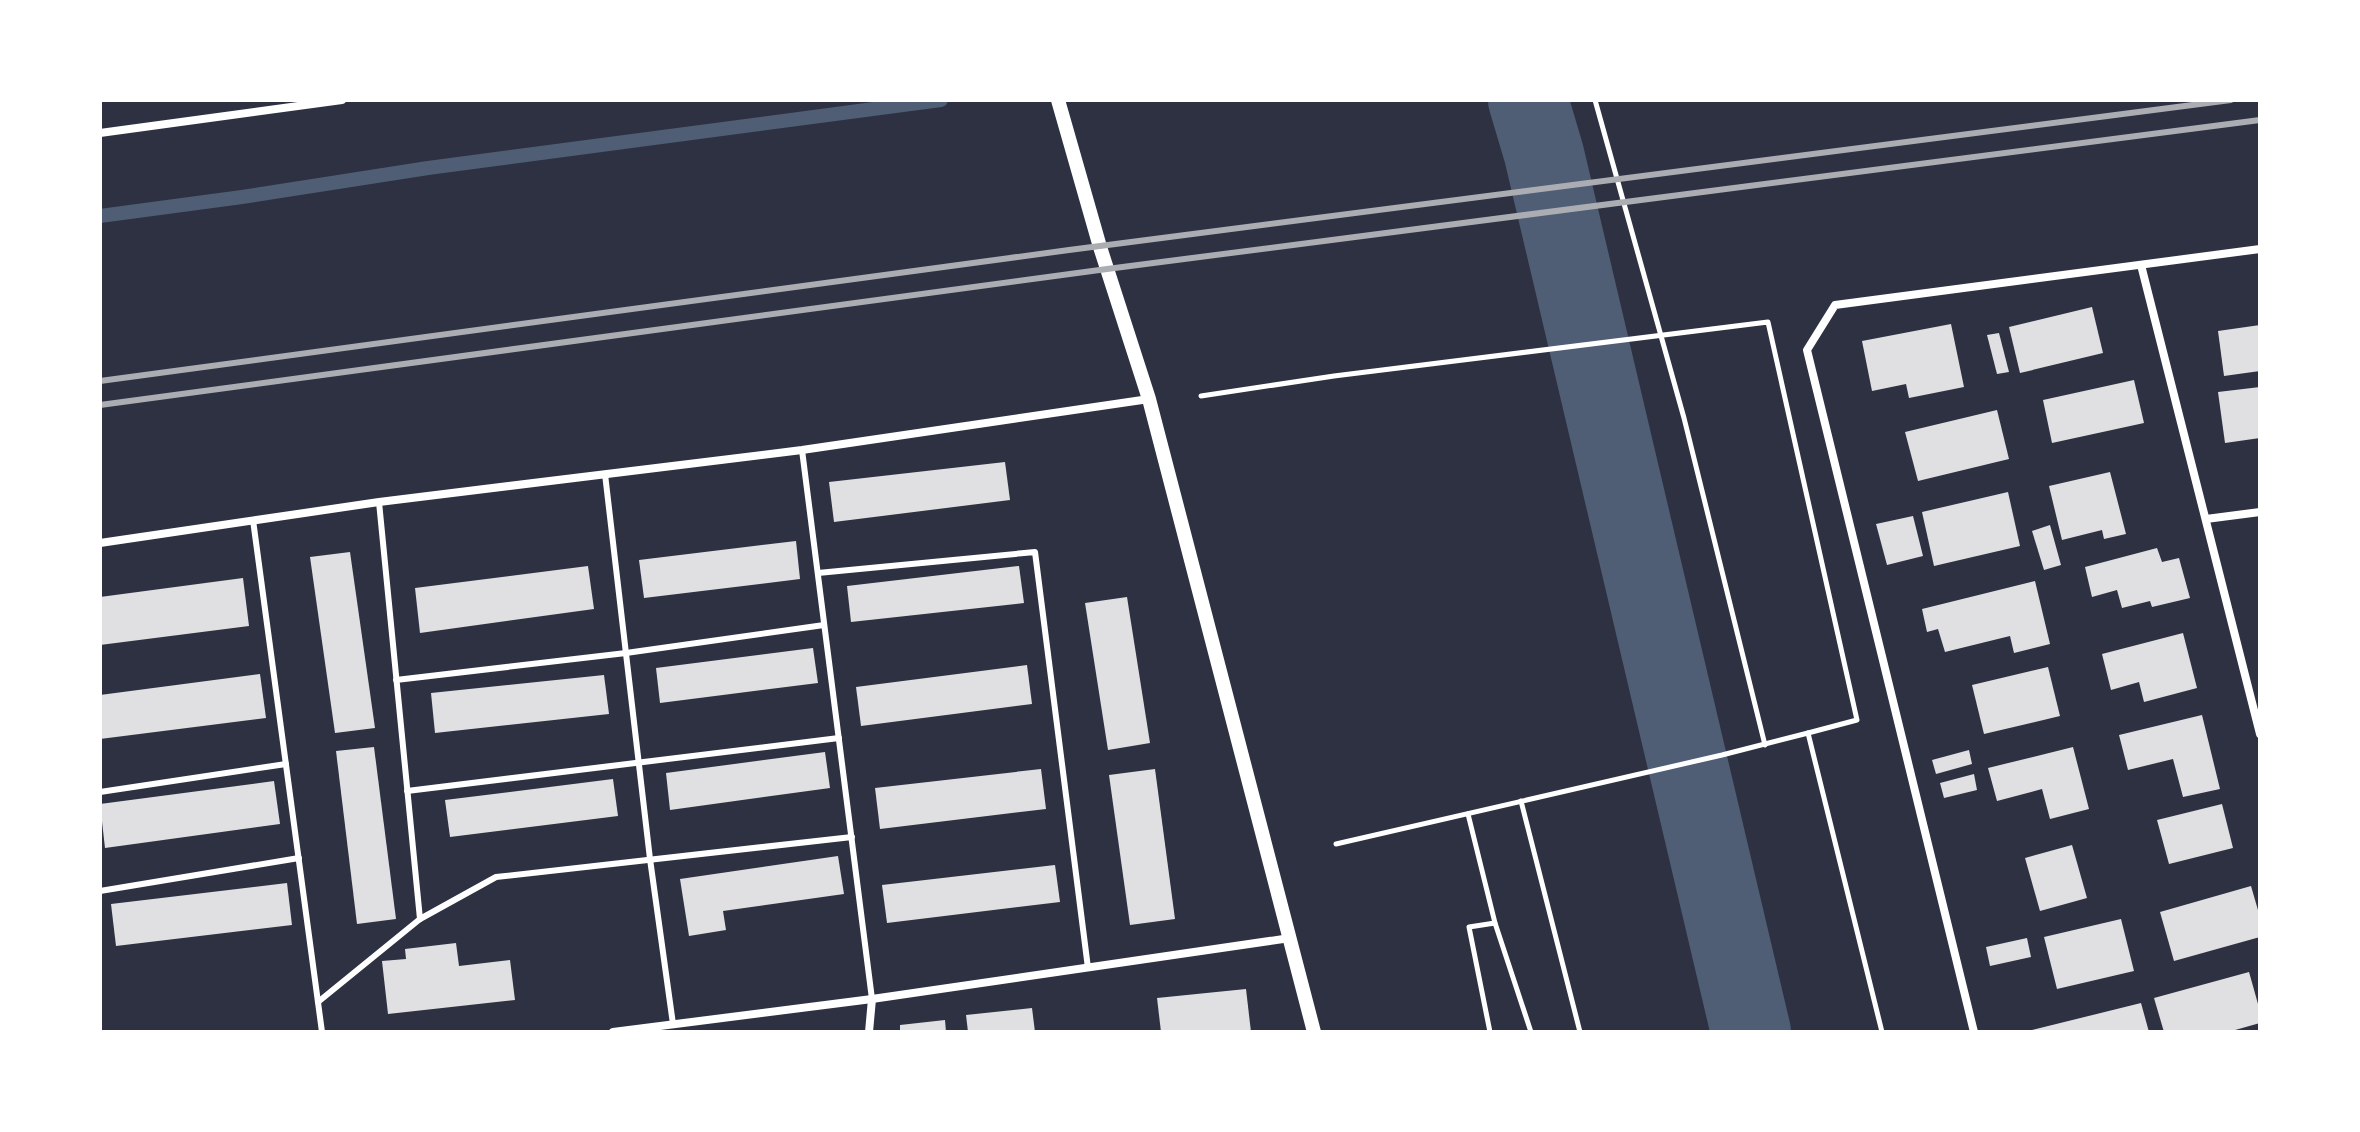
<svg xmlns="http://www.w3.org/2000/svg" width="2360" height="1132" viewBox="0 0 2360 1132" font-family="'Noto Serif',serif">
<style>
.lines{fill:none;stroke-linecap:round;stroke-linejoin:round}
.stream{stroke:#4f5d75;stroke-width:14}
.river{stroke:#4f5d75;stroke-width:80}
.building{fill:#e0e0e3}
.path{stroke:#fff;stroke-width:5}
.service{stroke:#fff;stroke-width:6}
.minor{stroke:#fff;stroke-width:8}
.tertiary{stroke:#fff;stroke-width:14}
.rail{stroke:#abadb3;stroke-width:6}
</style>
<rect width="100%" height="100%" fill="#2d3142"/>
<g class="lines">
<!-- stream -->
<polyline class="stream" points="100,216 242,197 428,168 941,100"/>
<!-- river -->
<polyline class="river" points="1528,100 1544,154 1751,1032"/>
</g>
<!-- building -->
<g class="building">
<polygon points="2092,307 2103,353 2020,373 2009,327"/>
<polygon points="1951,324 1964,387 1909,398 1906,384 1872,391 1862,341"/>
<polygon points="2260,325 2260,371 2224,376 2218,331"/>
<polygon points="1999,333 2009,372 1997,374 1987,335"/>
<polygon points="2134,380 2144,423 2052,443 2043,400"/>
<polygon points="2260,387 2260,438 2225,443 2218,392"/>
<polygon points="1997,410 2009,459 1918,481 1905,432"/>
<polygon points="1005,462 1010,500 834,522 829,482"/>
<polygon points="2110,472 2126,534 2104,539 2102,530 2062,540 2049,486"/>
<polygon points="2008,492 2020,546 1934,566 1922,512"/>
<polygon points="1913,516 1923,556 1887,565 1876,524"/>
<polygon points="2050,525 2061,565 2044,570 2032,531"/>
<polygon points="796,541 800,579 644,598 639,560"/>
<polygon points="2157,548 2162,562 2179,558 2190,598 2152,607 2150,601 2122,608 2117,590 2092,597 2085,567"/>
<polygon points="350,552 375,728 335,733 310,557"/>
<polygon points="588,566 594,609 420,633 415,588"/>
<polygon points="1019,566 1024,603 851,622 847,586"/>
<polygon points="243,578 249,626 100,645 100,597"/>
<polygon points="2035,581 2050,644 2014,653 2010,636 1945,652 1938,629 1927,632 1922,609"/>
<polygon points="1127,597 1150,743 1108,750 1085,603"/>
<polygon points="2183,633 2197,688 2144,702 2139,682 2111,690 2102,654"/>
<polygon points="813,648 818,683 660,703 656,668"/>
<polygon points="1027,665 1032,704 861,726 856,687"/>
<polygon points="2048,667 2060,716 1984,734 1972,685"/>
<polygon points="260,674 266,718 100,739 100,695"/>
<polygon points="604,675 609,714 435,733 431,693"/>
<polygon points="2202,715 2220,789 2183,797 2173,759 2128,770 2119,735"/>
<polygon points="374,747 396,919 357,924 336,751"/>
<polygon points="2073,747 2089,809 2050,819 2042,789 1997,801 1988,768"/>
<polygon points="1969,750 1972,764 1936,774 1932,760"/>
<polygon points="825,752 830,788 670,810 666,773"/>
<polygon points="1041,769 1046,809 880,829 875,788"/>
<polygon points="1155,769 1175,919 1130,925 1109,775"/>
<polygon points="1974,774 1977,790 1944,798 1940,783"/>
<polygon points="613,779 618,816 450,837 445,800"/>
<polygon points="274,781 280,824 105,848 100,804"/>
<polygon points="2222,804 2233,848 2169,864 2157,820"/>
<polygon points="2072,845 2087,898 2040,911 2025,858"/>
<polygon points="838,856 844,894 723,911 726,930 689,936 680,879"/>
<polygon points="1055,865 1060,902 887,923 882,885"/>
<polygon points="287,883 292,925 116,946 111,904"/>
<polygon points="2251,886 2260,917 2260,937 2174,961 2160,912"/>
<polygon points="2121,919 2134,971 2057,989 2044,937"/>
<polygon points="2027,938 2031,957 1990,966 1986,947"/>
<polygon points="456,943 459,966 510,960 515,1000 388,1014 382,961 406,959 405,949"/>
<polygon points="2249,972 2260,1011 2260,1023 2228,1032 2164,1032 2154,998"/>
<polygon points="1246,989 1251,1032 1161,1032 1157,998"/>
<polygon points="2141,1003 2149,1032 2028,1032 2028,1031"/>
<polygon points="1032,1008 1035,1032 968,1032 966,1015"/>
<polygon points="945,1020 946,1032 900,1032 900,1025"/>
</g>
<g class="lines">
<!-- path -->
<g class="path">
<polyline points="1595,100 1684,418 1765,745"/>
<polyline points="1201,396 1334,376 1768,322 1857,720 1808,733 1882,1032"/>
<polyline points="1521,801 1580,1032"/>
<polyline points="1468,814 1495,923 1469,927 1490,1032"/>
<polyline points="1336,844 1722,755 1808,733"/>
<polyline points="1495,923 1531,1032"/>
</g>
<!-- service -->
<g class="service">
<polyline points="802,450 872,999"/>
<polyline points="605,474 650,859 673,1024"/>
<polyline points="253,520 322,1032"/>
<polyline points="818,573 1035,552 1088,968"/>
<polyline points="396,680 626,653 824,625"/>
<polyline points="407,791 839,738"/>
<polyline points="100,792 286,764"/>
<polyline points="100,891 299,858"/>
<polyline points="420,919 496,877 852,837"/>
<polyline points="318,1002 420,919 379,502"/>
</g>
<!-- minor -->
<g class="minor">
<polyline points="100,133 342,100"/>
<polyline points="2141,265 2260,734"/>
<polyline points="2206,519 2260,512"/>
<polyline points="100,543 379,502 802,450 1149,399"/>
<polyline points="613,1032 872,999 1290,938"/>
<polyline points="869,1032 872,999"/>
<polyline points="1974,1032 1807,350 1835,305 2260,249"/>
</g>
<!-- tertiary -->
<polyline class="tertiary" points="1058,100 1100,247 1149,399 1314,1032"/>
<!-- rail -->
<g class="rail">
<polyline points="100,381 1069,250 2231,100"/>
<polyline points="100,405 1107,269 2260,120"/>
</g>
</g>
<!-- border -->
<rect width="2360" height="1132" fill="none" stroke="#ffffff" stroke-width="204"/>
</svg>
